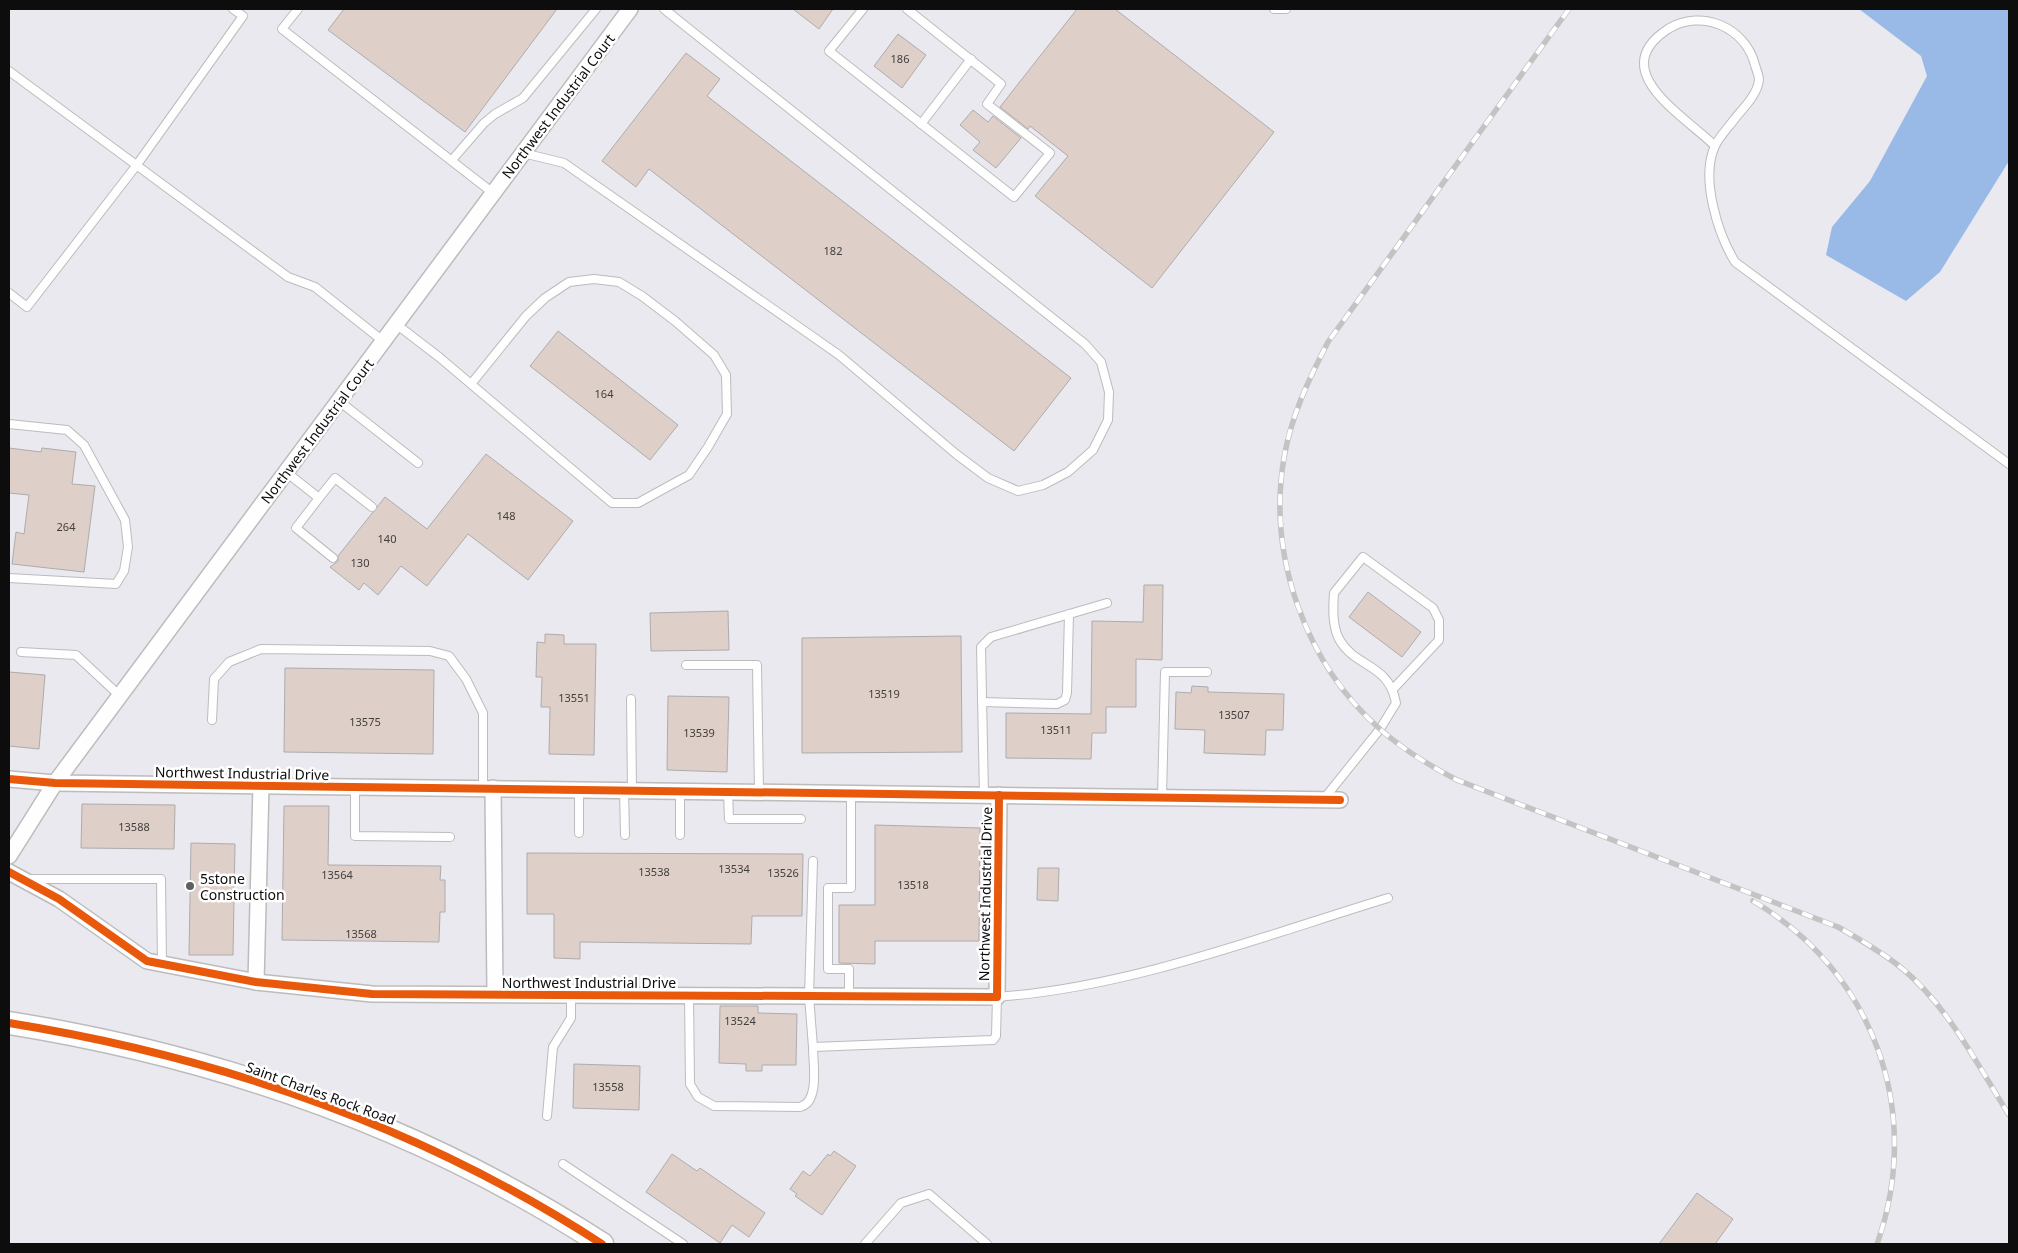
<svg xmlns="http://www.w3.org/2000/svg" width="2018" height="1253" viewBox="0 0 2018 1253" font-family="'Noto Sans',sans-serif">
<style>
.built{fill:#e9e9ef}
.water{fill:#99bae6}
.building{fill:#decfc8;stroke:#adacad}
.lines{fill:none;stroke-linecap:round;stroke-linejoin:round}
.lane-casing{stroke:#bcbcbd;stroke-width:10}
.street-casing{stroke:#bcbcbd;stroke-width:18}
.primary-casing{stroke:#bcbcbd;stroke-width:25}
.lane{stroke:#fefefe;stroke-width:8}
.street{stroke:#fefefe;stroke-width:15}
.primary{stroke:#fefefe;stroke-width:22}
.rail-casing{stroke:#c3c3c3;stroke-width:5.5}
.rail{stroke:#fff;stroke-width:4;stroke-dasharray:11;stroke-linecap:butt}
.cycleway-casing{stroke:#fff;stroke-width:11}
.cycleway{stroke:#e8590c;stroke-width:8}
.poi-dot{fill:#5f5f60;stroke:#fff;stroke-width:2}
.labels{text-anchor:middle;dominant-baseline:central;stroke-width:5;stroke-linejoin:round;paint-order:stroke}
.number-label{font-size:11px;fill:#413e3c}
.street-label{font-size:14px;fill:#0d0d0e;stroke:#fff}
.poi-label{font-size:14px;fill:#0d0d0e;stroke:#fff;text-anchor:start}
</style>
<rect width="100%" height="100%" fill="#f7f7f8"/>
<!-- built -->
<rect class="built" x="9" y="9" width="2000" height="1235"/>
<!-- water -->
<polygon class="water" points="1859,9 2009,9 2009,161 1940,272 1906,301 1826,255 1832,227 1870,181 1927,76 1921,56"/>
<!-- building -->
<g class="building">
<polygon points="344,9 557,9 465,132 328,30"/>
<polygon points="793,9 833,9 819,29"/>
<polygon points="1077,9 1115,9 1274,132 1152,288 1035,196 1068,156 1030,126 1028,129 1000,107"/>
<polygon points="898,34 926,55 902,88 874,66"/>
<polygon points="686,53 720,79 707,96 1071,378 1014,451 649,169 636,187 602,161"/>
<polygon points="973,110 988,122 993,116 1021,138 996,168 973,150 980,142 960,125"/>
<polygon points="558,331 678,425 650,460 530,366"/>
<polygon points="9,448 41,452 42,448 76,452 72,484 95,486 84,572 12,564 16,532 24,534 29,495 9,493"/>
<polygon points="486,454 573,521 528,580 468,534 427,586 401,566 378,595 364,583 359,590 330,567 338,561 338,556 385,497 427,529"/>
<polygon points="1144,585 1163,585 1162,660 1136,659 1136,707 1106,707 1106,733 1092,733 1091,759 1006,758 1006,713 1091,714 1092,621 1143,622"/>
<polygon points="1368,592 1421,632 1402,657 1349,617"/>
<polygon points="728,611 729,650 651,651 650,613"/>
<polygon points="545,634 564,635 564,644 596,644 594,755 549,754 550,707 541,707 542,677 536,677 537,642 545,643"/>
<polygon points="961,636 962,752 802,753 802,638"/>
<polygon points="285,668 434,670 433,754 284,752"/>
<polygon points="9,672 45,675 39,749 9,746"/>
<polygon points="1192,686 1208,687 1208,692 1284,694 1283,730 1266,730 1265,755 1204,753 1205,730 1175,729 1176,692 1191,693"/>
<polygon points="668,696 729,697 727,772 667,770"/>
<polygon points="82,804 175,805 174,849 81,848"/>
<polygon points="284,806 329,806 328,865 441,866 440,880 445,880 445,912 440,912 439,942 282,940"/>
<polygon points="875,825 980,828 979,941 875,941 875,964 839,963 839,905 875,905"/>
<polygon points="191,843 235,844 233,955 189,955"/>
<polygon points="527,853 803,854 802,916 752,916 751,944 580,942 580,959 554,958 554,914 527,914"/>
<polygon points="1038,868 1059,868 1058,901 1037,900"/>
<polygon points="720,1006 758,1006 758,1013 797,1014 796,1065 762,1065 762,1071 746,1071 746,1064 719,1063"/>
<polygon points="574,1064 640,1066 639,1110 573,1108"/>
<polygon points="834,1151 856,1166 822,1215 795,1196 797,1194 790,1189 803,1171 810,1176 828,1154 830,1156"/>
<polygon points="672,1154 697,1171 700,1168 765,1213 749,1237 732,1225 720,1243 646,1192"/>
<polygon points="1697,1193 1733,1219 1715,1244 1659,1244"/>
</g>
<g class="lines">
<defs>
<g id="lane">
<polyline points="298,9 282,29 493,193"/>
<polyline points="863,9 829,51 1014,197 1050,153 987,104 1001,84 907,9"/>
<polyline points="1274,9 1286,9"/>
<polyline points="9,71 288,277 315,287 383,341"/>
<polyline points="921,124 971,59"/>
<path d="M1715 146C1685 116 1604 71 1668 29 1702 8 1746 28 1755 65 1756 69 1759 75 1759 80 1757 96 1742 109 1733 121 1727 129 1719 137 1715 146 1700 178 1718 234 1735 262L2009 464"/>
<polyline points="523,153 564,163 839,355 956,454 988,478 1018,491 1043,485 1068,472 1093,450 1108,420 1109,392 1101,362 1085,344 664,9"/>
<polyline points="452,160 484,123 495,114 523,98 596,9"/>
<polyline points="9,293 27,307 136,166 243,16 233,9"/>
<polyline points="396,324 439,357 612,503 638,503 689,475 708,447 727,414 726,375 714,355 675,321 642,296 619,282 594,279 569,282 545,298 526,316 471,384"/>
<polyline points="339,401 418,463"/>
<polyline points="9,424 67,430 84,445 125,520 128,547 124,571 116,584 9,578"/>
<polyline points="286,472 319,498 335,478 372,507"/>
<polyline points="319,498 296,528 333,558"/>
<polyline points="21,652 76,655 120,696"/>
<polyline points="686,665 757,665 759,792"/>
<polyline points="631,699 632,790"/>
<polyline points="982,702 1057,704 1065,700 1067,693 1069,614"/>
<polyline points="212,720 214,679 229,662 261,649 430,651 449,656 466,679 483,713 483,788"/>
<polyline points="355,787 355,836 450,837"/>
<polyline points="579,789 579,833"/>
<polyline points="624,790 625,835"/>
<polyline points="728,791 729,819 801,819"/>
<polyline points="984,795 981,647 991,637 1107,603"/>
<polyline points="1162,797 1165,672 1207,672"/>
<path d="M1323 800 1380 729 1396 703C1389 663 1355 668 1339 639 1332 625 1333 607 1334 593L1363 557 1433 608 1439 620V640L1394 688"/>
<polyline points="680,835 680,790"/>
<polyline points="30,879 161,879 162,964"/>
<path d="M689 995 690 1084 698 1097 714 1106 800 1107C820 1102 813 1064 813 1047L993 1040 996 1036 997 997C1131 987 1260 937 1388 898"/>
<polyline points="849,996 849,969 828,969 828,888 851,888 851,793"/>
<polyline points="813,1047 809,996 813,861"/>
<polyline points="547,1116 553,1047 571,1018 571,994"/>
<polyline points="563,1164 683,1244"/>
<polyline points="865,1244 901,1203 929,1194 987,1244"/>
</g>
<g id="street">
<polyline points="9,779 55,783 1340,800"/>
<polyline points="493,788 495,994"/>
<polyline points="9,856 55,783 630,9"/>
<polyline points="9,872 59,899 147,961 256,982 372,994 997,997 999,795"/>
<polyline points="256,982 261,786"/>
</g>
<path id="primary" d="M9 1023C220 1057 422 1127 602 1244"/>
</defs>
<!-- lane casing -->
<use href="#lane" class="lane-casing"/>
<!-- street casing -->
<use href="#street" class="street-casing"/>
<!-- primary casing -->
<use href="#primary" class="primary-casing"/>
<!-- lane -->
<use href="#lane" class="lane"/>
<!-- street -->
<use href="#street" class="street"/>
<!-- primary -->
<use href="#primary" class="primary"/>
<defs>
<g id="rail">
<path d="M1569 9 1328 342C1309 379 1291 416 1284 458 1267 556 1306 665 1381 730 1404 750 1430 766 1457 780L1838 927C1859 939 1880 951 1899 966 1947 1004 1977 1064 2009 1115"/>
<path d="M1753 901C1874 972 1924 1112 1877 1244"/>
</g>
</defs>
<!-- rail casing -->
<use href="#rail" class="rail-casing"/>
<!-- rail -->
<use href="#rail" class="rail"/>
<defs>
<g id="cycleway">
<polyline points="9,779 55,783 1340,800"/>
<polyline points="9,872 59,899 147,961 256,982 372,994 997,997 999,795"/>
<path d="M9 1023C220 1057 422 1127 602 1244"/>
</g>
</defs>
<!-- cycleway casing -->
<use href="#cycleway" class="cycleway-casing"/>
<!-- cycleway -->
<use href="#cycleway" class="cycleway"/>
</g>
<!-- markers -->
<circle class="poi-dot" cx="190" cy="886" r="5"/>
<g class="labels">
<!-- number labels -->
<g class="number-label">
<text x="900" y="58">186</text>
<text x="833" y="250">182</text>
<text x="604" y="393">164</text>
<text x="506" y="515">148</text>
<text x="66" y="526">264</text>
<text x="387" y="538">140</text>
<text x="360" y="562">130</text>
<text x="884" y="693">13519</text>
<text x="574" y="697">13551</text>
<text x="1234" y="714">13507</text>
<text x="365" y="721">13575</text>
<text x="1056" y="729">13511</text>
<text x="699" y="732">13539</text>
<text x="134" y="826">13588</text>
<text x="734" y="868">13534</text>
<text x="654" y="871">13538</text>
<text x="783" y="872">13526</text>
<text x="337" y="874">13564</text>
<text x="913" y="884">13518</text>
<text x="361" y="933">13568</text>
<text x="740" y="1020">13524</text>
<text x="608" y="1086">13558</text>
</g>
<!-- street labels -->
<g class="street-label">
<text transform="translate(558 106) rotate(-53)">Northwest Industrial Court</text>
<text transform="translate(317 431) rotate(-53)">Northwest Industrial Court</text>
<text transform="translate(242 773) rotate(1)">Northwest Industrial Drive</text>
<text transform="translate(985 894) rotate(-89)">Northwest Industrial Drive</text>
<text x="589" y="982">Northwest Industrial Drive</text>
<text transform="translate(321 1093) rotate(20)">Saint Charles Rock Road</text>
</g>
<!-- poi labels -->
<g class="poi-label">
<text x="200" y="878">5stone<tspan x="200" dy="16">Construction</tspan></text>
</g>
</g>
<!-- border -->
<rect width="2018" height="1253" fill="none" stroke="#0d0d0e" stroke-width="20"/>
</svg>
